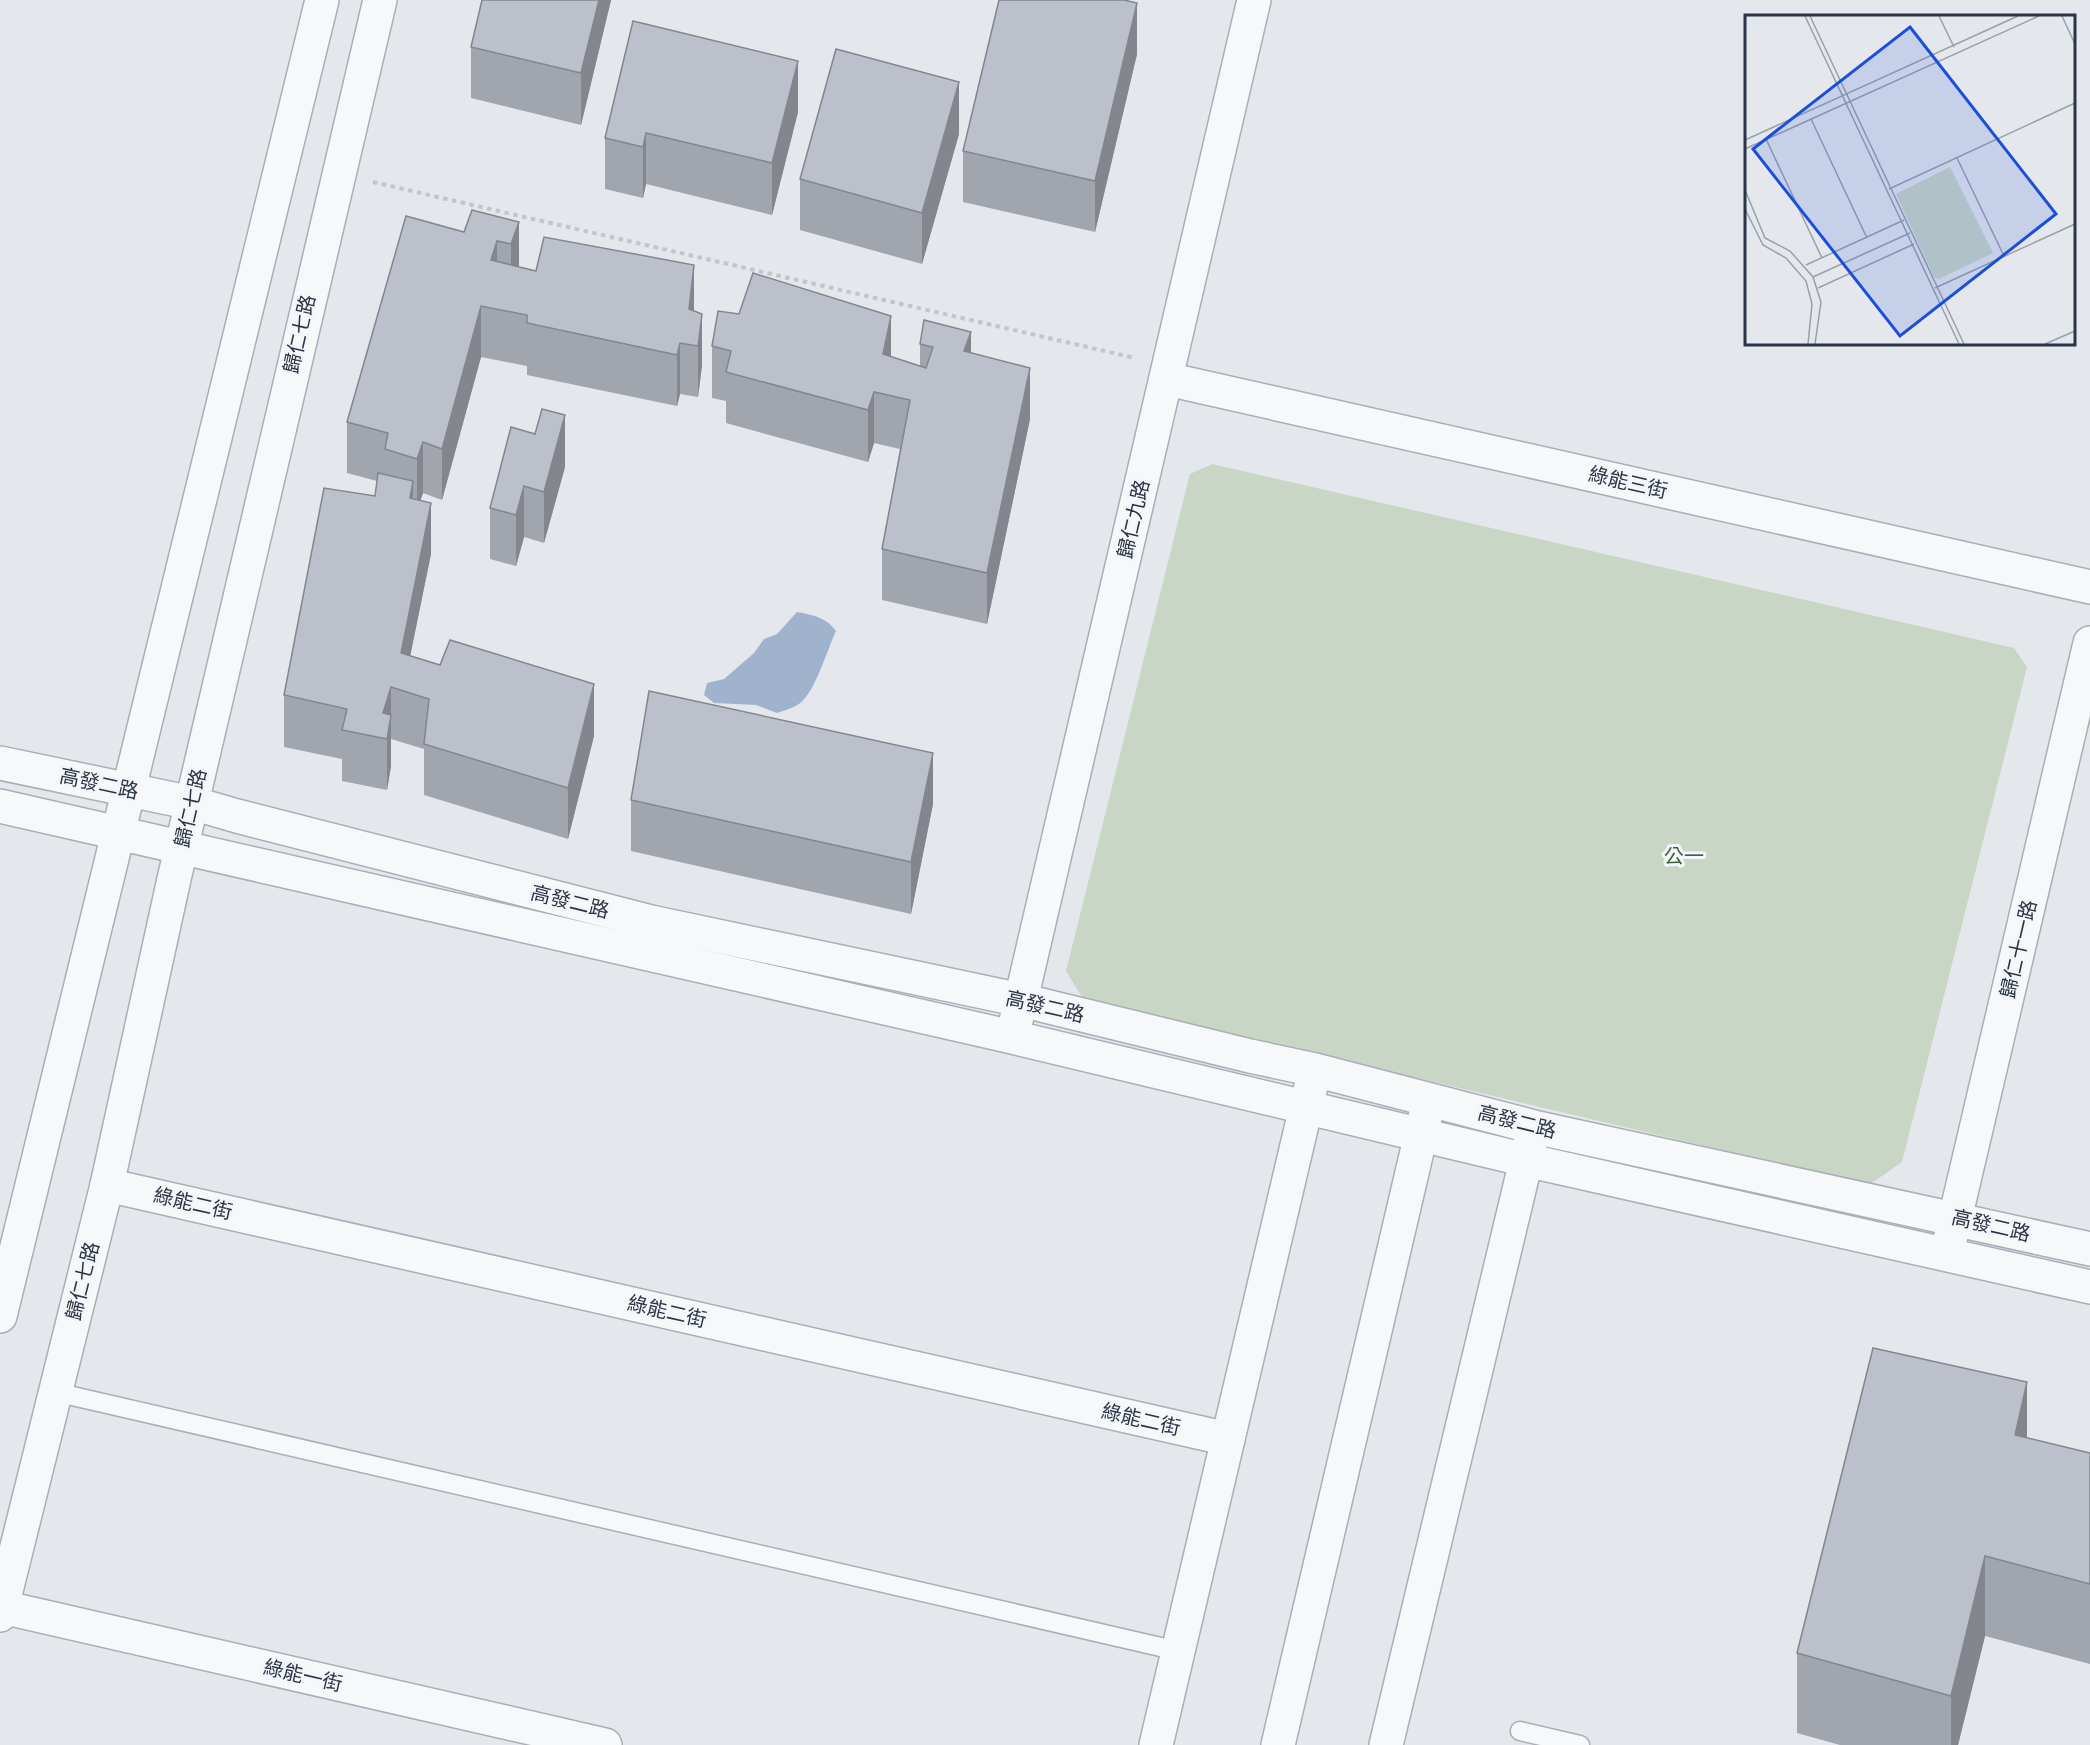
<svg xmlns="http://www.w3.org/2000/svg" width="2090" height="1745" viewBox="0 0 2090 1745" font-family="Karla,'Noto Sans TC',sans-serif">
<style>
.green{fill:#c9d6c5}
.water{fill:#9fb4cc}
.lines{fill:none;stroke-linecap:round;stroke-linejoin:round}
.lane-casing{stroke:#a9aeb7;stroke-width:21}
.street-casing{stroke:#a9aeb7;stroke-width:36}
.path{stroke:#c2c5cb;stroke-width:4;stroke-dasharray:4.5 4.5;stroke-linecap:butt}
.lane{stroke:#f7f8fa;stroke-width:18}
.street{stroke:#f7f8fa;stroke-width:33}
.wall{fill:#a1a5ae}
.shaded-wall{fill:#83868d}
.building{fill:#bbc0ca;stroke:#83868d;stroke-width:1.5}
.labels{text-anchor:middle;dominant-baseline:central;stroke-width:6;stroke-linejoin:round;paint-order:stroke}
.street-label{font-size:20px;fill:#2b3445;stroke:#f4f6f9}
.park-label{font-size:20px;fill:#3f6138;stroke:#f4f6f9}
.inset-road{fill:none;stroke:#9a9fa9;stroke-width:1.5}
.view{fill:#1d4ed8;fill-opacity:0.15;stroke:#1d4ed8;stroke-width:3}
.inset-edge{fill:none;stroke:#2b3445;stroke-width:3}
</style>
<rect width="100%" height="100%" fill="#e4e7ec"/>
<!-- green -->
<polygon class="green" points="1212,464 2014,648 2027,667 1902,1162 1869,1185 1083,999 1066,971 1190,474"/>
<!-- water -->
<path class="water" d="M797 612C813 615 826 617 836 631 827 650 815 693 799 704 793 708 785 710 777 713L756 705 714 703 704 695 707 683 724 679 754 653 764 639 777 634Z"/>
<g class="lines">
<defs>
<g id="lane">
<polyline points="55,1392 1178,1651"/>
<polyline points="1520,1731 1580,1745"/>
</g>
<g id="street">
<polyline points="1167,379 2090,587"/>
<polyline points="0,763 192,803 237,816 651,922 1021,1000 1250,1056 1315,1070 1534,1127 2090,1249"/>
<polyline points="0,806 1012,1037 1526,1160 2090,1287"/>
<polyline points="1016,1021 1254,0"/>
<polyline points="107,1185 1228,1439"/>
<polyline points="1950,1240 2090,643"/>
<polyline points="0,1316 322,0"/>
<polyline points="2,1607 605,1745"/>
<polyline points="0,1615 107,1185 174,879 380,0"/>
<polyline points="1156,1745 1311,1086"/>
<polyline points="1278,1745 1426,1113"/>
<polyline points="1386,1745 1531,1140"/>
</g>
</defs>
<!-- lane casing -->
<use href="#lane" class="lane-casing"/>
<!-- street casing -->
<use href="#street" class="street-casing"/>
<!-- path -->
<polyline class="path" points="373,182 1135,358"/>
<!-- lane -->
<use href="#lane" class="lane"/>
<!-- street -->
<use href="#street" class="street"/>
</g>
<!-- wall -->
<g class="wall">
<polygon points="611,0 581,125 471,98 471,47"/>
<polygon points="1137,54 1095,232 963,202 963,151"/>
<polygon points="798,112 772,215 646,184 643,198 605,189 605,138"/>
<polygon points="959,134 922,264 800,230 800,179"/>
<polygon points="519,222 519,267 694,311 702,365 698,397 680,394 677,406 527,375 527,366 481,357 442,500 423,493 420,501 431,554 410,656 594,736 568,839 424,795 424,749 391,739 391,766 387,790 342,781 342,759 284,747 284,695 375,496 377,481 347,473 347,422 464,232"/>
<polygon points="920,344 971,353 1030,419 987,624 882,600 882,549 900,449 874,443 868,462 726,423 726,401 712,398 712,346 891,357 920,366"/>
<polygon points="511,427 565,467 544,543 524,537 516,566 490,559 490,508"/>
<polygon points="631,800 933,804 911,914 631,851"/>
<polygon points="2027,1438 2090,1453 2090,1664 1985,1636 1958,1745 1840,1745 1797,1733 1797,1653"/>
</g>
<!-- shaded-wall -->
<g class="shaded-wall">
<polygon points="599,0 611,0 581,125 581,73"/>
<polygon points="1137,3 1137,54 1095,232 1095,181"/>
<polygon points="798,61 798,112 772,215 772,163"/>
<polygon points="959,82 959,134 922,264 922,213"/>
<polygon points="646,133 646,184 643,198 643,147"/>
<polygon points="519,222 519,273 511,295 511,244"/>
<polygon points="497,241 497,292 491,260"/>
<polygon points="694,265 694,316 689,309"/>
<polygon points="481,306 481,357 442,500 442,449"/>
<polygon points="702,314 702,365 698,397 698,346"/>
<polygon points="891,316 891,367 883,354"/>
<polygon points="971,332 971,383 964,351"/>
<polygon points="680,343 680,394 677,406 677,355"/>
<polygon points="1030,368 1030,419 987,624 987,573"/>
<polygon points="874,392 874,443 868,462 868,410"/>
<polygon points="565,415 565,467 544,543 544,492"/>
<polygon points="423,442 423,493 417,510 417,459"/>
<polygon points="413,481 413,532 410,498"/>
<polygon points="524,486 524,537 516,566 516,515"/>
<polygon points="431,503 431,554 403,691 401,653"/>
<polygon points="594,684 594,736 568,839 568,788"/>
<polygon points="391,687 391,766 387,790 387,739 383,713"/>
<polygon points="933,753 933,804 911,914 911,862"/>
<polygon points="2027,1382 2027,1462 2015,1435"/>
<polygon points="1985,1556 1985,1636 1958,1745 1951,1745 1951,1696"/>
</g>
<!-- building -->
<g class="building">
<polygon points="482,0 599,0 581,73 471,47"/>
<polygon points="999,0 1124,0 1137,3 1095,181 963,151"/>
<polygon points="633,21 798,61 772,163 646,133 643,147 605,138"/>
<polygon points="836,49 959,82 922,213 800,179"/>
<polygon points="472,210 519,222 511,244 497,241 491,260 536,271 544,237 694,265 689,309 702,314 698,346 680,343 677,355 527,323 527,315 481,306 442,449 423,442 417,459 385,449 388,433 347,422 406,216 464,232"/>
<polygon points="753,273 891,316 883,354 926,368 933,347 920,344 924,320 971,332 964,351 1030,368 987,573 882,549 910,400 874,392 868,410 726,372 731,351 712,346 718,311 739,314"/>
<polygon points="542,409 565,415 544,492 524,486 516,515 490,508 511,427 535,434"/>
<polygon points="378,473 413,481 410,498 431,503 401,653 440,665 450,640 594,684 568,788 424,744 429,699 391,687 383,713 391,715 387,739 342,730 347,709 284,695 324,488 375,496"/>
<polygon points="649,691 933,753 911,862 631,800"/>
<polygon points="1873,1348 2027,1382 2015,1435 2090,1453 2090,1584 1985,1556 1951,1696 1797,1653"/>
</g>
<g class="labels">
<!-- street labels -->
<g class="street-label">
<text transform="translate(300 334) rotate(-77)">歸仁七路</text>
<text transform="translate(1628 483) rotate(13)">綠能三街</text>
<text transform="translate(1134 519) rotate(-77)">歸仁九路</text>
<text transform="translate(99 784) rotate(12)">高發二路</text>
<text transform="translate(191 808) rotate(-77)">歸仁七路</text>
<text transform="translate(570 902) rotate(14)">高發二路</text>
<text transform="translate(2019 949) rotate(-77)">歸仁十一路</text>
<text transform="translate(1045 1007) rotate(13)">高發二路</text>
<text transform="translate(1517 1122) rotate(14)">高發二路</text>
<text transform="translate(193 1204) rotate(13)">綠能二街</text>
<text transform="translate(1991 1226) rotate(13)">高發二路</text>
<text transform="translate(83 1281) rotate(-76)">歸仁七路</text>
<text transform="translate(667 1312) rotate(13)">綠能二街</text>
<text transform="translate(1141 1420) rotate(13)">綠能二街</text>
<text transform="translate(303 1676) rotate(13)">綠能一街</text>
</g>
<!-- park labels -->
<g class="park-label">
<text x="1684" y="856">公一</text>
</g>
</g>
<!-- overview -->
<g transform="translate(1745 15)">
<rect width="330" height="330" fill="#e4e7ec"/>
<path d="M205 152 248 238 194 264 189 262 151 179Z" fill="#c9d6c5"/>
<path class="inset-road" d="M60 1 214 329M65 1 219 329M194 1 209 32M317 1 330 29M66 104 122 223M21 124 77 243M0 125 273 1M0 134 294 1M212 143 259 241M144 174 330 88M0 175 20 223 45 236 68 262 76 287 70 329M0 194 18 230 41 243 61 266 67 289 63 329M61 250 159 205M68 262 165 218M73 273 169 229M190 273 330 209M300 329 330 316"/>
<path class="view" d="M165 12 311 199 155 321 8 134Z"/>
<rect width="330" height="330" class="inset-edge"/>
</g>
</svg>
